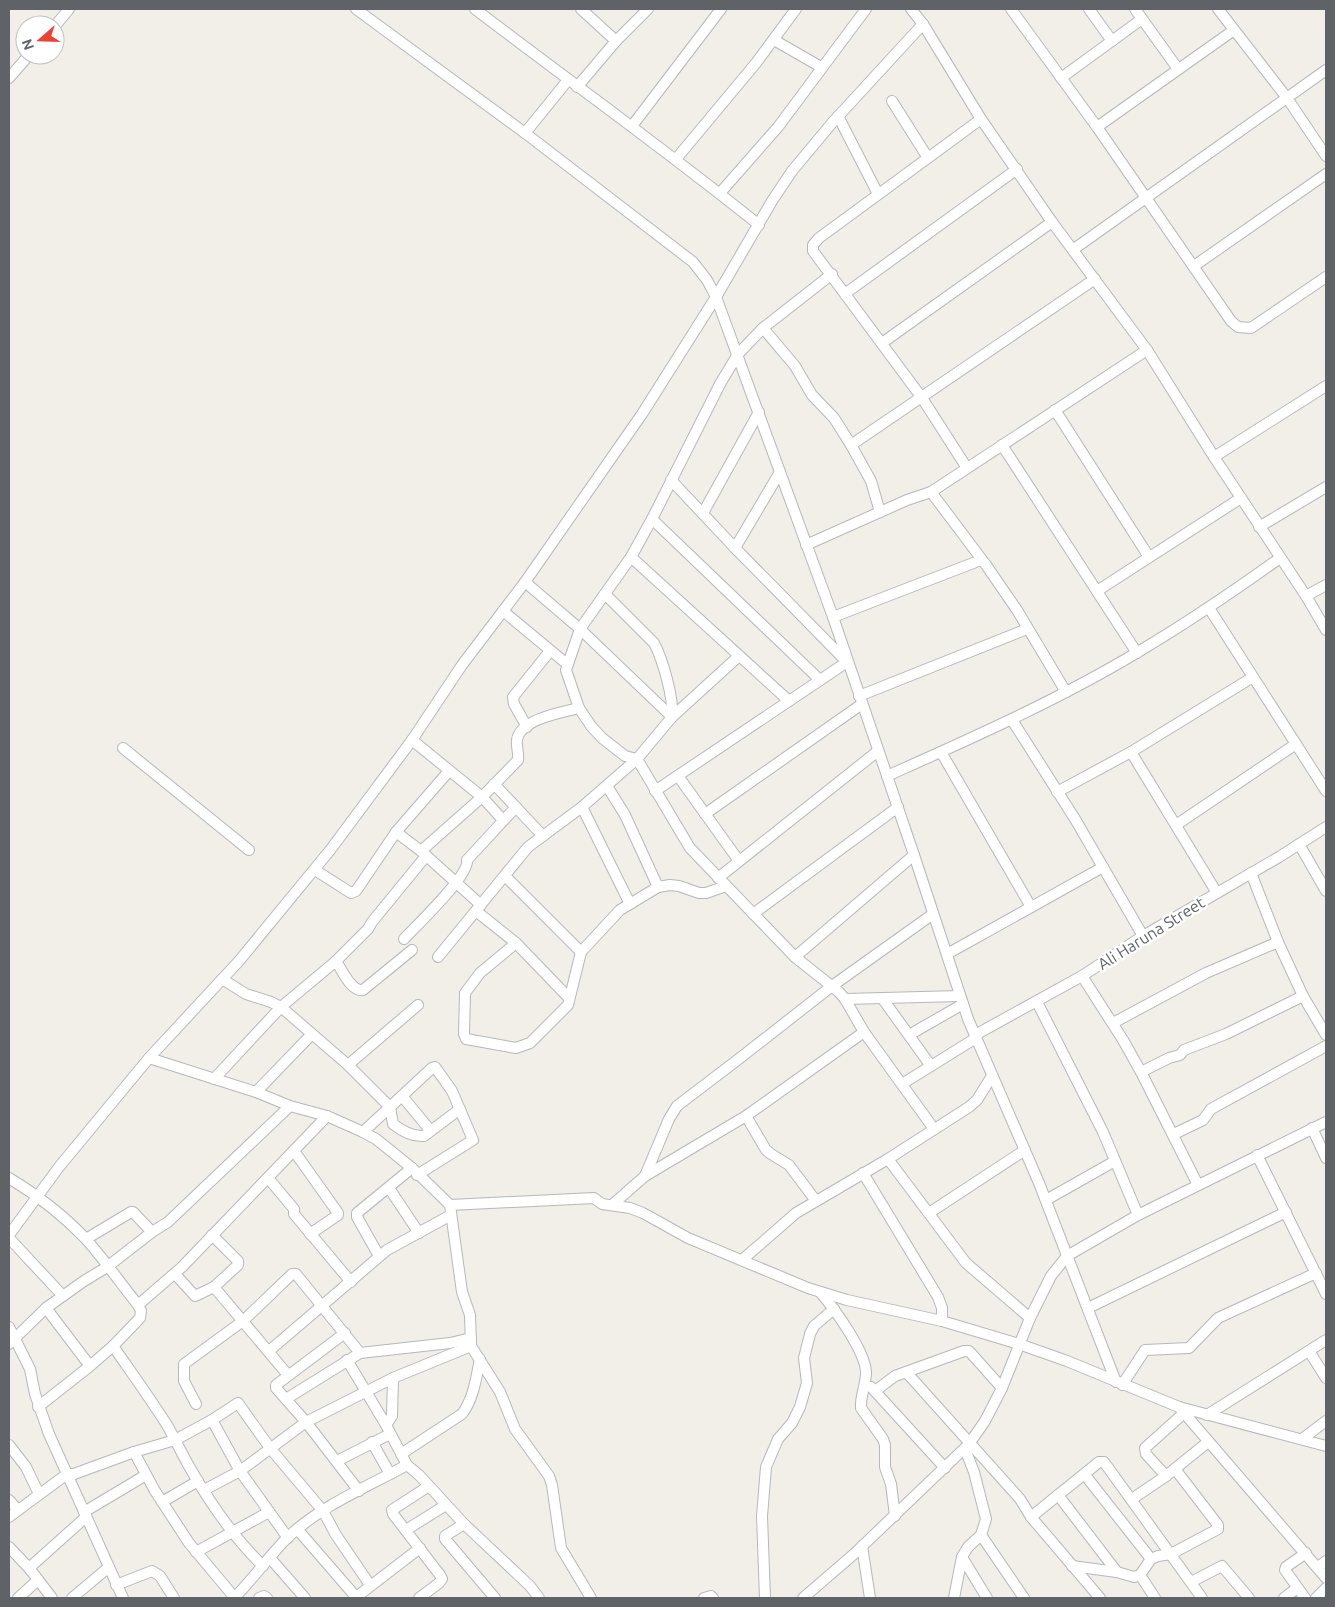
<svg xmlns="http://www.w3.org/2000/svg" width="1335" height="1607" viewBox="0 0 1335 1607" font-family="Ubuntu,sans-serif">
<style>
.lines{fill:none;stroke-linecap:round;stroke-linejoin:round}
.street-casing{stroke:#b5b8bc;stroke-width:12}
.street{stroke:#fff;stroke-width:10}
.labels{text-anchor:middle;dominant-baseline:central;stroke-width:5;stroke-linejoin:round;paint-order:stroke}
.street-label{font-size:16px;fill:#5f6368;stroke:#fff}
</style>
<rect width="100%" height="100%" fill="#f1efe8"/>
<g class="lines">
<defs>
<g id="street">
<polyline points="356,9 525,133 693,262 707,280 716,297 833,617 914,855 968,1019 1039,1183 1116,1382"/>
<path d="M475 9C569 81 666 150 759 225"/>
<polyline points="581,9 616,41"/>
<polyline points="911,9 923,24 981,119 1052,222 1147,350 1214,457 1306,596 1326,630"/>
<polyline points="1011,9 1097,127 1231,321 1238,327 1251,328 1326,277"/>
<polyline points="1089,9 1112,41"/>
<polyline points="1135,9 1178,69"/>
<polyline points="1218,9 1287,98 1326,156"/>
<polyline points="55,26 69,9"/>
<polyline points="774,40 821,67"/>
<polyline points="9,78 29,55"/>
<polyline points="1061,78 1142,19"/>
<polyline points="577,87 616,41 648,9"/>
<polyline points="892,101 928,158"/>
<polyline points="838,116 878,194"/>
<polyline points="632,126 721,9"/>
<polyline points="1097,127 1234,30"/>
<polyline points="525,133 568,80"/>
<polyline points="676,159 756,63 796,9"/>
<polyline points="720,193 778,127 866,9"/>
<polyline points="1074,249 1326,70"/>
<polyline points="1194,266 1326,174"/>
<polyline points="832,274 763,328 738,354 720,384 652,519 631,557 580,629 566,670 579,708 591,726 602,738 625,756 637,759 690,848 795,957 839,992 845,999 864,1032 934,1129"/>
<polyline points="846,293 1017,169"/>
<polyline points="763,328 795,366 812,395 834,418 851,445 871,481 880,512"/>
<polyline points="882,343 1052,222"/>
<polyline points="1055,410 1149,557"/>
<polyline points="851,445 1095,279"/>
<polyline points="1002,445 1137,653"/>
<polyline points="1214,457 1326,386"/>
<polyline points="967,468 922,398 813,251 813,245 819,238 981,119"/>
<polyline points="671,480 735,548"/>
<polyline points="931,492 986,565 1017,610 1066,692"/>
<polyline points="703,513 759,412"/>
<polyline points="652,519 820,680"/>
<polyline points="1259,527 1326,487"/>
<polyline points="806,545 907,500 931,492 1147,350"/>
<polyline points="631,557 789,701"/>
<polyline points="525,582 580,629 672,717"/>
<polyline points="1097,591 1241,498"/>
<path d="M605 594 654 643C663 660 674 699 672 717"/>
<polyline points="1306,596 1326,585"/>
<polyline points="1209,608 1326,791"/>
<polyline points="503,611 567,664"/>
<polyline points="833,617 981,560"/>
<polyline points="859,696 1027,629"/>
<polyline points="1012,720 1075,819 1143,936"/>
<polyline points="527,727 514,704 513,697 550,651"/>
<polyline points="412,740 482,797 503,820"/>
<polyline points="123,748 249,850"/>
<polyline points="941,752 1031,907"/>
<polyline points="1131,752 1217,893"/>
<polyline points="678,776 739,861"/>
<path d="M887 776C972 738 1058 700 1138 652 1187 623 1234 591 1280 558"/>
<polyline points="494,784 543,836"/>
<polyline points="607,786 625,815 658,887"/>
<polyline points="655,791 847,662 735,548 780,472"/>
<polyline points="1057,792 1131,752 1253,677"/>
<polyline points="582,807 630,904"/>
<polyline points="705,814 862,704"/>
<polyline points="1176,825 1296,744"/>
<polyline points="396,832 421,851 481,905"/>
<polyline points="1299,844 1326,891"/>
<path d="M421 851 482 797 518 760C519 753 516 746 517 740 520 719 563 712 579 708"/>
<polyline points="315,870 351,893 356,891 396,832 449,771"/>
<polyline points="1251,873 1278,942 1303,996 1326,1035"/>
<polyline points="505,876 581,952"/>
<polyline points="718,878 878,751"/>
<polyline points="476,911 516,943 569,998"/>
<polyline points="753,914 898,807"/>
<path d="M404 939C416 926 470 875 467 860L516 807"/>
<polyline points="516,943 480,973 465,993 464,1034 466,1039 516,1048 530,1043 568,1005 581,952 620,910 658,887 670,885 679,886 699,893 706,893 726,886"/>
<polyline points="947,954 1103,867"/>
<polyline points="438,957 528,847 582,807 637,759 672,717 739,656"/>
<polyline points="795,957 914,855"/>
<path d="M336 961C342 970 351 992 363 990L412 950"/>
<polyline points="1082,976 1123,1040 1141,1072 1198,1185"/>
<path d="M222 979 246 994 271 1002 281 1007 348 1065 390 1107 393 1124C402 1131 412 1137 424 1136L460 1109"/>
<polyline points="882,998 931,1066"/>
<polyline points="845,999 960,996"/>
<polyline points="1037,1002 1103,1132 1138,1215"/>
<polyline points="1113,1023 1206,973 1278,942"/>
<polyline points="909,1035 963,1004"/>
<polyline points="975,1035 1082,976 1143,936 1279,857 1326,827"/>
<polyline points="149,1058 256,1092 290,1106 327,1116 363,1132 376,1139 412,1168 450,1205 594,1198 602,1204 630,1208 643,1213 688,1238 808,1288 847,1300 942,1321 1019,1344 1067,1361 1179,1407 1326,1446"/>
<polyline points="348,1065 418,1005"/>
<polyline points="1141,1072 1169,1058 1180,1055 1184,1050 1226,1034 1303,996"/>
<polyline points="214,1079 281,1007 336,961 368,929 372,922 426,856"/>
<polyline points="902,1084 976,1038"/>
<polyline points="256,1092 312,1034"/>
<polyline points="402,1096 430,1130"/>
<polyline points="746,1116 766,1150 771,1154 789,1165 816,1201"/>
<polyline points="1312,1128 1326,1158"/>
<polyline points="363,1132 432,1068 435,1067 452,1091 473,1140 417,1175"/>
<polyline points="1174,1134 1203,1120 1211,1109 1326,1046"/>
<polyline points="294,1151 338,1213 338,1215 310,1234"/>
<polyline points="1257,1155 1326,1294"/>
<polyline points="888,1159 966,1263 1030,1318"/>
<polyline points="863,1173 938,1297 942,1308 942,1321"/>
<polyline points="645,1176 669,1119 677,1106 740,1058 832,986 933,914"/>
<path d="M9 1178C37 1195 62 1214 85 1238 103 1258 121 1284 138 1305L141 1311 140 1318 113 1346 90 1366 38 1407"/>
<polyline points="268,1178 294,1209 294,1214 351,1282"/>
<polyline points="389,1188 419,1233"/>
<polyline points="1046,1200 1115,1161"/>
<polyline points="450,1205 462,1292 470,1315 471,1346 500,1392 515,1429 549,1476 552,1485 561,1548 591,1598"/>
<polyline points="612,1205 645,1176 746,1116 864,1032"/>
<polyline points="929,1213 1025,1150"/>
<polyline points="9,1235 59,1167 149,1058 239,961 331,849 412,740 462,665 525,582 642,414 716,297 772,201 792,171 832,123 923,24"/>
<polyline points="9,1238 63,1296"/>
<polyline points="86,1239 131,1212 133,1212 152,1232"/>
<polyline points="379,1256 357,1217 357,1213 412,1168"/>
<polyline points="742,1260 796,1213 888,1159 969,1107 977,1100 992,1076"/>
<polyline points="175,1274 195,1296 214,1287 238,1265 238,1261 212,1235"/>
<polyline points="214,1287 288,1375"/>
<path d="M820 1292C834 1308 866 1352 866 1373 866 1385 860 1396 861 1408L883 1439 885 1445V1467L891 1484 895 1516"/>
<polyline points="138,1305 182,1267 327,1116"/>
<polyline points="46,1308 90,1366"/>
<polyline points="1088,1308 1286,1212"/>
<polyline points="9,1327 30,1369 35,1394 49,1434 123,1598"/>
<polyline points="345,1333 276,1385 276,1388 306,1422 359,1491"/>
<polyline points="9,1344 46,1308 84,1281 107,1267 152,1232 168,1222 290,1106"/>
<path d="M113 1346C131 1372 150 1398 167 1425 175 1439 182 1454 190 1468 210 1503 234 1538 263 1566"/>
<polyline points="269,1351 387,1250 451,1215"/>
<polyline points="1309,1351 1326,1378"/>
<polyline points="347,1360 386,1425 407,1465 419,1475 464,1524 530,1586 539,1598"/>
<polyline points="907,1373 1020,1499 1031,1517 1100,1598"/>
<polyline points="1122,1385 1145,1350 1189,1348 1218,1318 1316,1273"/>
<polyline points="871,1387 945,1468"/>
<polyline points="875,1391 895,1376 964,1351 969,1351 1002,1388"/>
<polyline points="286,1399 360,1353 450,1343 471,1338"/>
<polyline points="196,1404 184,1381 184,1364 243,1321 292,1274 296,1274 360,1353"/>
<polyline points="1179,1407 1326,1578"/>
<polyline points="1207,1415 1326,1340"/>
<polyline points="212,1420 240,1471 288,1538"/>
<polyline points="386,1425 392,1416 393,1378"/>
<polyline points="1302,1439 1326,1421"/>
<polyline points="372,1442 390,1474"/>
<polyline points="9,1445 26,1467 39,1494"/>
<polyline points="965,1449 974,1472 986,1519 981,1535"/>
<polyline points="134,1452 155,1491 189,1543 235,1598"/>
<path d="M401 1454 462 1414C474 1398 476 1378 480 1359"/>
<polyline points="337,1461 390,1434"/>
<polyline points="1085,1475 1151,1559"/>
<polyline points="1166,1476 1146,1454 1145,1448 1184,1413"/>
<polyline points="204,1490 240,1471 306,1422 393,1378 471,1346"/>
<polyline points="1058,1495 1117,1572"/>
<polyline points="1132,1499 1166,1476 1208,1442"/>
<polyline points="9,1500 18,1510"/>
<polyline points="162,1502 198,1481"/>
<polyline points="84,1512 146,1475"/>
<polyline points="9,1517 67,1474 74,1474 134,1452 175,1440 212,1420 238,1403 270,1448 323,1511 336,1535 370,1585"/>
<polyline points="1031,1517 1099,1462 1104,1462 1202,1598"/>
<polyline points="464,1524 445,1536 445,1539 495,1598"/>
<polyline points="298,1530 356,1597"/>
<polyline points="406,1530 446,1505"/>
<polyline points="862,1546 870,1598"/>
<polyline points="9,1547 29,1568 52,1598"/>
<polyline points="196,1552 269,1512"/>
<polyline points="962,1557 987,1598"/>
<polyline points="270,1558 305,1598"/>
<polyline points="1072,1566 1117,1572 1134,1577 1140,1575 1151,1559 1158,1556 1171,1554 1218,1529 1218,1525 1175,1469"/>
<polyline points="1318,1567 1326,1561"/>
<polyline points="29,1568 86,1517"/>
<polyline points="1140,1575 1155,1598"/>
<polyline points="1191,1582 1222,1566 1249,1598"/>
<polyline points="116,1585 152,1571 160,1576 174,1598"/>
<polyline points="18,1598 38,1580"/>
<polyline points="72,1598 109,1567"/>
<path d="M234 1598C253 1579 269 1556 288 1537 322 1505 367 1487 407 1465"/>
<polyline points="259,1598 264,1596 267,1598"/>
<polyline points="355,1598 420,1548"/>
<polyline points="419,1598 439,1583 442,1579 440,1575 393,1514 392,1510 429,1486"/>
<polyline points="704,1598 711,1596 713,1598"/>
<polyline points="765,1598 762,1516 766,1467 778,1439 792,1423 800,1407 807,1383 804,1358 810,1334 814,1326 834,1309"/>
<polyline points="803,1598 854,1554 969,1444 985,1421 1002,1388 1030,1318 1051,1276 1067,1256 1138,1215 1326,1122"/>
<polyline points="954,1598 962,1557 968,1547 981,1535 1024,1598"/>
<polyline points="1284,1598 1297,1588"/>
<polyline points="1305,1598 1285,1570 1286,1567 1306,1553"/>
<polyline points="1316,1598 1326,1588"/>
</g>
</defs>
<!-- street casing -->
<use href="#street" class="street-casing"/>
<!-- street -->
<use href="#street" class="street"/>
</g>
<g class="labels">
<!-- street labels -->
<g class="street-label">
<text transform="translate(1151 933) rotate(-32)">Ali Haruna Street</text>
</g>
</g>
<!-- border -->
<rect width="1335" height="1607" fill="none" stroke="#5f6368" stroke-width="20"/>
<!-- north arrow -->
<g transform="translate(40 40) rotate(250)"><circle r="24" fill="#ffffff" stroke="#bfc1c3"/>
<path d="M0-4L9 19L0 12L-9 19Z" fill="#ea4335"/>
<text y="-8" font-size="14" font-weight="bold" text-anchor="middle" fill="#5f6368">N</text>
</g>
</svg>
